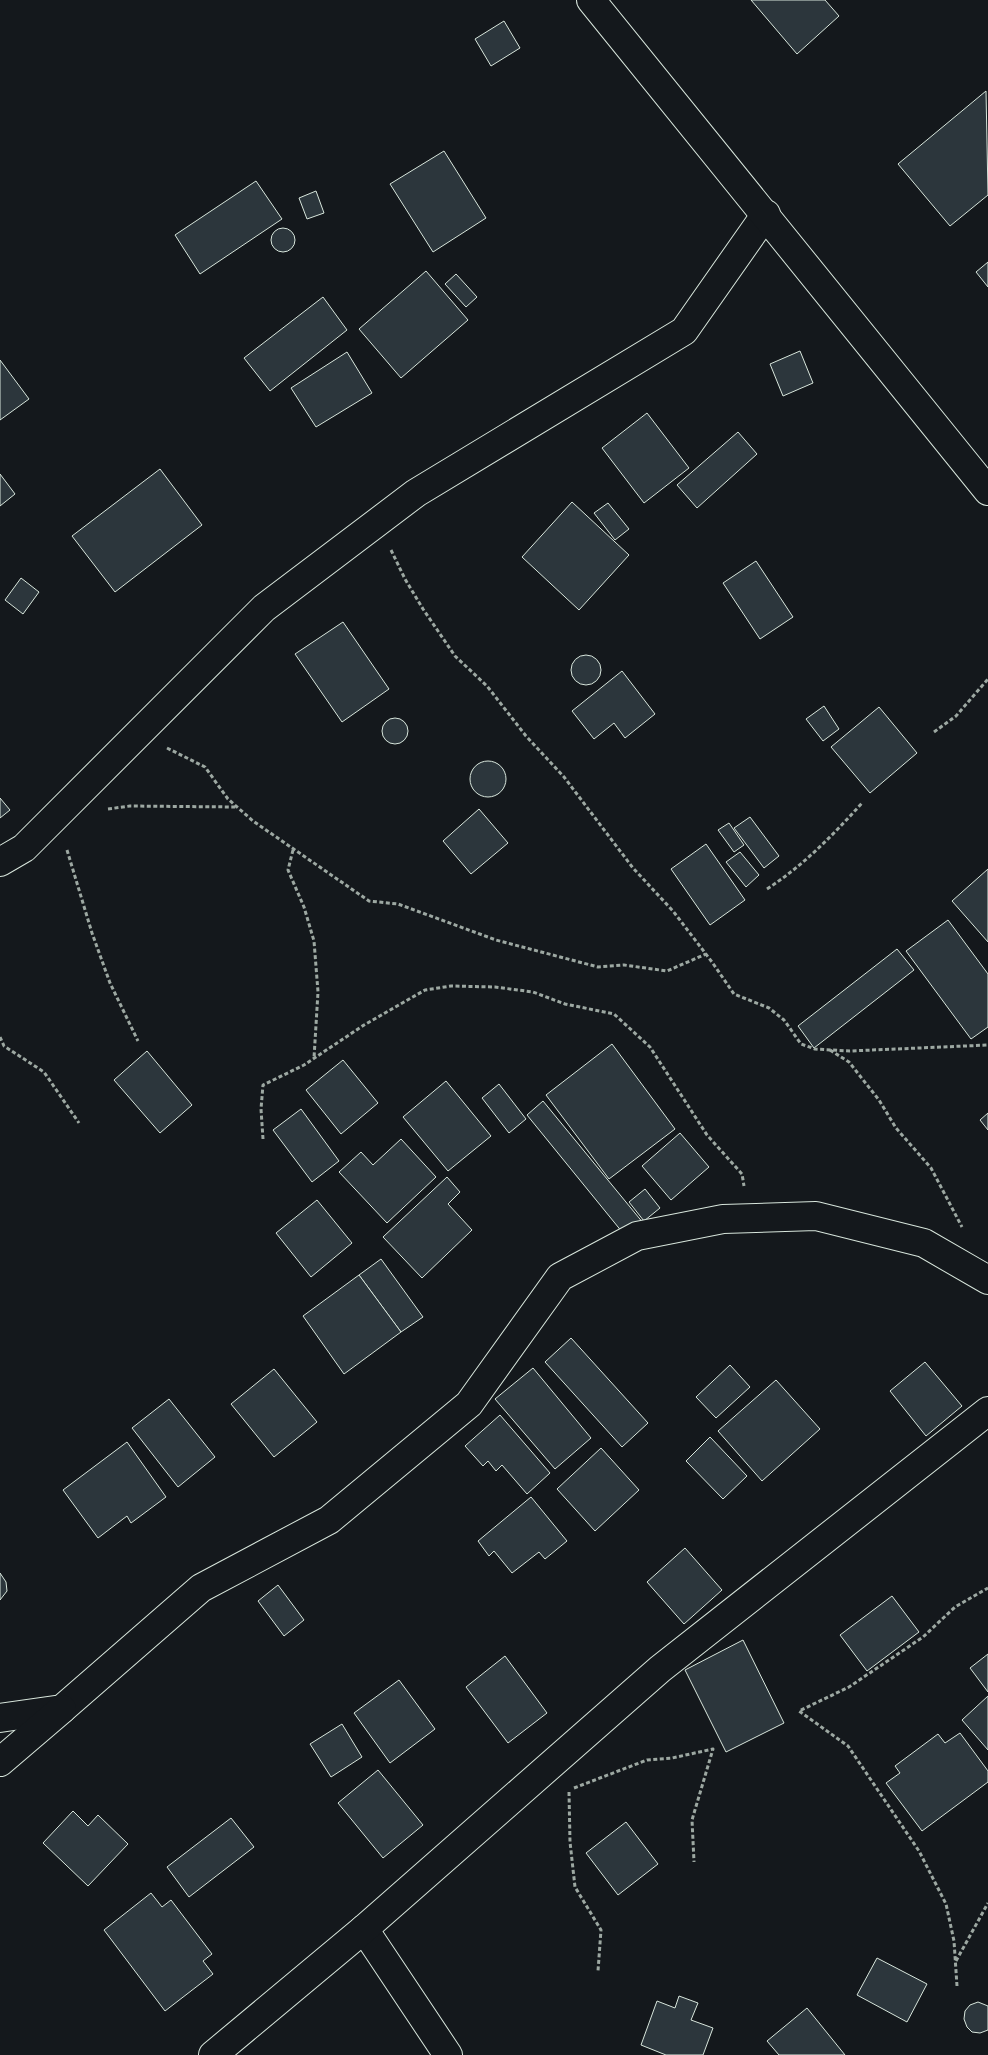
<svg xmlns="http://www.w3.org/2000/svg" width="988" height="2055" viewBox="0 0 988 2055" font-family="'Zilla Slab',serif">
<style>
.building{fill:#2c363c;stroke:#d8e6dc}
.lines{fill:none;stroke-linecap:round;stroke-linejoin:round}
.street-casing{stroke:#d8e6dc;stroke-width:30}
.highway-casing{stroke:#d8e6dc;stroke-width:30}
.path{stroke:#9da8a2;stroke-width:3;stroke-dasharray:4 2.5;stroke-linecap:butt}
.street{stroke:#14181c;stroke-width:28}
.highway{stroke:#14181c;stroke-width:28}
</style>
<rect width="100%" height="100%" fill="#14181c"/>
<!-- building -->
<g class="building">
<polygon points="751,0 825,0 839,16 797,54"/>
<polygon points="504,21 520,48 491,66 475,39"/>
<polygon points="986,91 988,195 950,226 898,164"/>
<polygon points="444,151 486,218 433,252 390,184"/>
<polygon points="256,181 282,219 200,274 175,235"/>
<polygon points="316,191 324,213 307,219 299,198"/>
<circle cx="283" cy="240" r="12"/>
<polygon points="988,262 988,287 976,272"/>
<polygon points="426,271 468,320 401,378 359,329"/>
<polygon points="456,274 477,297 466,307 445,284"/>
<polygon points="323,297 347,330 270,391 244,358"/>
<polygon points="800,351 813,383 783,396 770,364"/>
<polygon points="347,352 372,393 316,427 291,388"/>
<polygon points="0,360 29,399 0,420"/>
<polygon points="647,413 689,468 644,503 602,448"/>
<polygon points="738,432 757,454 697,508 677,485"/>
<polygon points="160,469 202,525 115,592 72,536"/>
<polygon points="0,474 15,494 0,506"/>
<polygon points="572,502 629,555 579,610 522,557"/>
<polygon points="608,503 629,529 615,540 594,513"/>
<polygon points="756,561 793,617 760,639 723,583"/>
<polygon points="21,578 39,592 23,614 5,600"/>
<polygon points="343,622 389,689 342,722 295,654"/>
<circle cx="586" cy="670" r="15"/>
<polygon points="622,671 655,714 625,738 614,723 594,739 572,711"/>
<polygon points="824,706 839,729 823,741 806,719"/>
<polygon points="879,707 917,753 870,793 831,747"/>
<circle cx="395" cy="731" r="13"/>
<circle cx="488" cy="779" r="18"/>
<polygon points="0,798 10,810 0,818"/>
<polygon points="479,809 508,843 471,874 443,841"/>
<polygon points="750,817 779,856 764,868 734,828"/>
<polygon points="729,823 744,845 734,852 718,830"/>
<polygon points="706,844 745,900 710,925 671,869"/>
<polygon points="740,852 759,875 746,887 726,862"/>
<polygon points="988,869 988,942 952,901"/>
<polygon points="948,920 988,974 988,1027 971,1039 906,951"/>
<polygon points="897,949 914,970 814,1048 798,1026"/>
<polygon points="612,1044 675,1129 609,1179 546,1095"/>
<polygon points="147,1051 192,1105 160,1133 114,1080"/>
<polygon points="343,1060 378,1103 341,1134 306,1090"/>
<polygon points="446,1081 491,1136 448,1171 403,1117"/>
<polygon points="499,1084 526,1119 509,1133 482,1098"/>
<polygon points="543,1101 644,1224 627,1238 527,1115"/>
<polygon points="301,1109 339,1161 312,1182 273,1130"/>
<polygon points="988,1113 988,1130 980,1120"/>
<polygon points="680,1133 709,1167 671,1200 642,1166"/>
<polygon points="401,1139 436,1177 387,1223 339,1172 361,1152 373,1165"/>
<polygon points="447,1177 460,1192 448,1204 472,1230 422,1278 383,1237"/>
<polygon points="645,1189 660,1208 644,1221 629,1202"/>
<polygon points="317,1200 352,1243 311,1277 276,1233"/>
<polygon points="381,1259 423,1317 401,1332 359,1275"/>
<polygon points="359,1275 401,1332 344,1374 303,1316"/>
<polygon points="571,1338 648,1423 622,1447 545,1362"/>
<polygon points="925,1362 962,1406 926,1436 890,1391"/>
<polygon points="730,1365 750,1387 716,1418 696,1397"/>
<polygon points="533,1368 591,1438 555,1469 495,1399"/>
<polygon points="274,1369 317,1422 274,1457 231,1404"/>
<polygon points="776,1380 820,1429 762,1481 718,1431"/>
<polygon points="169,1399 215,1457 178,1487 132,1428"/>
<polygon points="500,1415 550,1473 527,1494 502,1465 496,1471 488,1461 483,1466 465,1446"/>
<polygon points="710,1437 747,1476 723,1499 686,1461"/>
<polygon points="127,1442 166,1497 131,1523 127,1516 98,1538 63,1490"/>
<polygon points="601,1448 639,1490 595,1531 557,1489"/>
<polygon points="531,1497 567,1541 545,1559 539,1552 512,1573 494,1551 489,1556 478,1541"/>
<polygon points="685,1548 722,1590 684,1624 647,1582"/>
<polygon points="0,1573 6,1582 7,1591 0,1600"/>
<polygon points="278,1585 304,1620 284,1636 258,1601"/>
<polygon points="892,1596 919,1632 867,1671 840,1635"/>
<polygon points="743,1640 784,1723 726,1752 685,1670"/>
<polygon points="988,1654 988,1692 970,1668"/>
<polygon points="505,1656 547,1713 508,1743 466,1687"/>
<polygon points="399,1680 435,1729 390,1763 354,1713"/>
<polygon points="988,1696 988,1750 962,1720"/>
<polygon points="342,1724 362,1757 331,1777 310,1744"/>
<polygon points="960,1733 988,1771 988,1782 922,1831 886,1783 900,1773 895,1766 938,1734 945,1743"/>
<polygon points="378,1770 423,1825 383,1858 338,1803"/>
<polygon points="73,1811 88,1826 98,1815 128,1844 88,1886 43,1843"/>
<polygon points="231,1818 254,1847 189,1897 167,1867"/>
<polygon points="626,1822 658,1864 618,1895 586,1853"/>
<polygon points="151,1893 162,1907 171,1900 212,1954 203,1961 213,1974 165,2011 104,1930"/>
<polygon points="877,1958 927,1984 907,2022 857,1995"/>
<polygon points="679,1996 698,2003 691,2020 713,2028 703,2055 666,2055 641,2045 657,2001 675,2008"/>
<polygon points="978,2002 988,2006 988,2030 980,2033 972,2032 967,2027 964,2019 965,2011 970,2005"/>
<polygon points="807,2008 845,2055 779,2055 767,2041"/>
</g>
<g class="lines">
<defs>
<g id="street">
<polyline points="0,862 24,848 264,608 416,493 684,331 766,214"/>
<polyline points="0,1718 62,1709 201,1588 329,1520 469,1404 560,1277 637,1236 723,1219 816,1216 924,1243 988,1280"/>
<polyline points="0,1762 62,1709"/>
<polyline points="364,1929 448,2055"/>
<polyline points="213,2055 364,1929 660,1669 988,1411"/>
</g>
<polyline id="highway" points="591,0 988,491"/>
</defs>
<!-- street casing -->
<use href="#street" class="street-casing"/>
<!-- highway casing -->
<use href="#highway" class="highway-casing"/>
<!-- path -->
<g class="path">
<polyline points="391,550 405,579 423,609 455,656 487,686 526,736 564,777 633,868 673,911 712,962 734,994 769,1008 784,1020 801,1044 815,1049 850,1051 988,1045"/>
<polyline points="934,732 956,716 988,679"/>
<polyline points="167,748 205,767 228,799 253,821 369,901 398,904 496,940 598,967 624,965 667,971 706,954"/>
<polyline points="108,809 130,806 236,807"/>
<polyline points="67,850 92,933 110,983 138,1041"/>
<polyline points="293,850 288,870 304,907 314,941 318,992 314,1058"/>
<path d="M767 889C804 865 833 835 863 802"/>
<polyline points="0,1037 4,1046 44,1072 79,1123"/>
<polyline points="830,1050 849,1062 879,1100 896,1128 931,1168 962,1227"/>
<polyline points="263,1139 261,1109 263,1085 304,1065 364,1025 425,990 451,986 495,987 533,992 565,1004 614,1014 650,1047 707,1135 742,1174 744,1186"/>
<polyline points="574,1788 647,1760 672,1758 713,1749 692,1820 694,1862"/>
<polyline points="569,1792 570,1842 575,1887 601,1930 598,1971"/>
<polyline points="956,1961 988,1903"/>
<polyline points="957,1986 954,1941 946,1904 919,1851 848,1746 799,1711 849,1687 923,1637 955,1607 988,1588"/>
</g>
<!-- street -->
<use href="#street" class="street"/>
<!-- highway -->
<use href="#highway" class="highway"/>
</g>
</svg>
